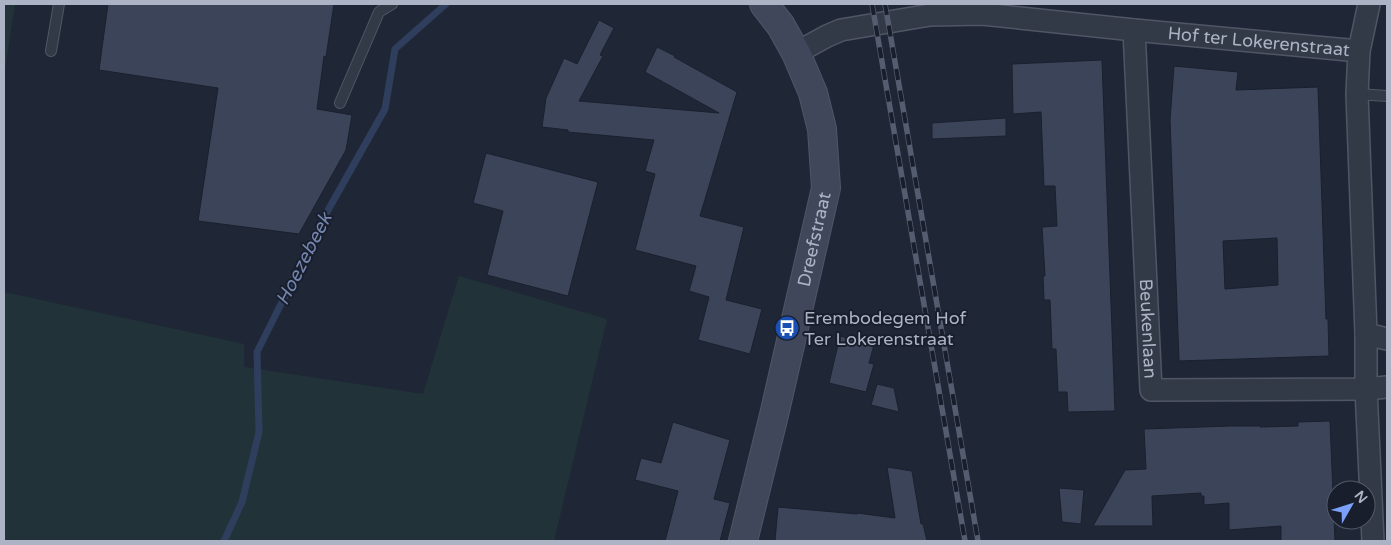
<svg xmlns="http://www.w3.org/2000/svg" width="1391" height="545" viewBox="0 0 1391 545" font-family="'Varela Round',sans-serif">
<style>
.green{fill:#213338}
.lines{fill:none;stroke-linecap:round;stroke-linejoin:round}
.stream{stroke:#303e5d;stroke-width:7}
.building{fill:#3b4458;stroke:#1a202e;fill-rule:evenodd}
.lane-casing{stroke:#505666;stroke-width:12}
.street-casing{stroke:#505666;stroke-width:24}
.secondary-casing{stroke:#505666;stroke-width:30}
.lane{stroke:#323947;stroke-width:10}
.street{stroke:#323947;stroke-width:21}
.secondary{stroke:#40475b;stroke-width:28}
.rail-casing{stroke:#545c6f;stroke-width:5.5}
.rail{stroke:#181e2c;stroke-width:4;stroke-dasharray:11;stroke-linecap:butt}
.labels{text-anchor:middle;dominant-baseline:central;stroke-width:4;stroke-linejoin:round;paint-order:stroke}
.street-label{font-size:18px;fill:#acb3c5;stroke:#181e2c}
.poi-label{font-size:18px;fill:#acb3c5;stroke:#181e2c;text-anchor:start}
.water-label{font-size:19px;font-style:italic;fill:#7486ae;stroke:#181e2c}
</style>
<rect width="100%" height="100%" fill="#1f2737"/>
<!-- green -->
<g class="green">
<polygon points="4,4 15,4 4,77"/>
<polygon points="459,276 607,319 554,541 4,541 4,292 244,344 244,367 423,394"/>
</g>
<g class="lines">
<!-- stream -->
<polyline class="stream" points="224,541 242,502 259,432 257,352 327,212 385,109 395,49 446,4"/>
</g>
<!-- building -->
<g class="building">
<polygon points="108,4 334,4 326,57 324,56 317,109 352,115 346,150 299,234 198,221 218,88 99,70"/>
<polygon points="599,20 614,28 600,55 603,56 579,101 719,113 645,72 657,47 675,56 674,57 737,92 700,216 744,227 726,300 762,309 750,354 698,340 709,297 689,291 696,266 635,250 655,174 645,171 654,140 568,132 568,130 542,127 546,98 564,58 577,64"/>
<polygon points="1102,60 1115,411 1068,412 1067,392 1058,392 1056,349 1052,349 1050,300 1044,300 1043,276 1045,276 1042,227 1057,226 1055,186 1044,186 1041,112 1013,114 1012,64"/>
<path d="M1174 66 1238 72 1236 90 1318 87 1326 319H1328L1329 356 1179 361 1170 120ZM1277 238 1278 285 1225 289 1223 241Z"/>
<polygon points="1006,118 1006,136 932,139 932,123"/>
<polygon points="486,153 598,182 568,296 487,275 503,211 473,203"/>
<polygon points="840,336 874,345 869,363 874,364 866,392 829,383"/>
<polygon points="877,384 894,388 899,412 871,405"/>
<polygon points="1330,421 1335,541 1281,541 1281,526 1229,530 1229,503 1204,505 1204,496 1201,496 1201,493 1152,496 1153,526 1093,526 1125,470 1146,469 1144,429 1231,426 1260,426 1260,427 1298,426 1298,422"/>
<polygon points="673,422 730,440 714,499 730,503 720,541 665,541 678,491 635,480 641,458 661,463"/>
<polygon points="887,467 912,471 921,524 923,524 927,541 775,541 778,507 857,514 857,513 895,518"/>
<polygon points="1059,488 1084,490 1081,524 1062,522"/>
</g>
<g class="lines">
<defs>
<g id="lane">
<polyline points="51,51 59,4"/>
<polyline points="1357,94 1387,96"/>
<polyline points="340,103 379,12 392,4"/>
</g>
<g id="street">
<polyline points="1369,4 1359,51 1357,94 1366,334 1366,389 1373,541"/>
<path id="s1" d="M1134 30 1151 390 1366 389 1387 387"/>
<path id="s2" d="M796 53 827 36 841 30 930 15 982 14 1134 30 1359 51"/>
<polyline points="1366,334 1387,339"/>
</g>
<g id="secondary">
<path id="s3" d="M743 541 774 415 826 188 822 129 813 93 796 53 781 26 764 4"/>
</g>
</defs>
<!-- lane casing -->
<use href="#lane" class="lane-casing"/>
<!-- street casing -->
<use href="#street" class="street-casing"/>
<!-- secondary casing -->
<use href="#secondary" class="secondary-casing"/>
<!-- lane -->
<use href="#lane" class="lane"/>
<!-- street -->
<use href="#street" class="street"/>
<!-- secondary -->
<use href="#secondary" class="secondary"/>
<defs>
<g id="rail">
<polyline points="872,4 965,541"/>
<polyline points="885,4 978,541"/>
</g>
</defs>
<!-- rail casing -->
<use href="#rail" class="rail-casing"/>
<!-- rail -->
<use href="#rail" class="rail"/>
</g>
<!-- icons -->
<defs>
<symbol id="bus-disc" viewBox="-11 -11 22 22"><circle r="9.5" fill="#1a4fb4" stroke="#181e2c"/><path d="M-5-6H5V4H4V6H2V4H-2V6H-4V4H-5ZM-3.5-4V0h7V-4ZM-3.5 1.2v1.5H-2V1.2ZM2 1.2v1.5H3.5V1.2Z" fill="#fff"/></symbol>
</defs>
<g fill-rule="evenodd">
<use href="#bus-disc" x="773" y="314" width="28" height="28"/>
</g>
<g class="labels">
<!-- street labels -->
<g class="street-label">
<text stroke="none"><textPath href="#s2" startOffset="471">Hof ter Lokerenstraat</textPath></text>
<text stroke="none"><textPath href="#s3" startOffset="310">Dreefstraat</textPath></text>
<text stroke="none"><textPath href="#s1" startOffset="299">Beukenlaan</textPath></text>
</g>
<!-- poi labels -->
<g class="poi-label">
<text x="804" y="318">Erembodegem Hof<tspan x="804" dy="21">Ter Lokerenstraat</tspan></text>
</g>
<!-- water labels -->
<g class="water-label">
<text transform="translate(304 259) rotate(-63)">Hoezebeek</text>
</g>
</g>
<!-- border -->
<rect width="1391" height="545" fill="none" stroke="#acb3c5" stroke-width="10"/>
<!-- north arrow -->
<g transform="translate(1351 505) rotate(51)"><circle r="24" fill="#181e2c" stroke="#535a69"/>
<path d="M0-4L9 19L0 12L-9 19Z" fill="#7ba0fa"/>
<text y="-8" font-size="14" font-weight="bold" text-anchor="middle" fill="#acb3c5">N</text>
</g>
</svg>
